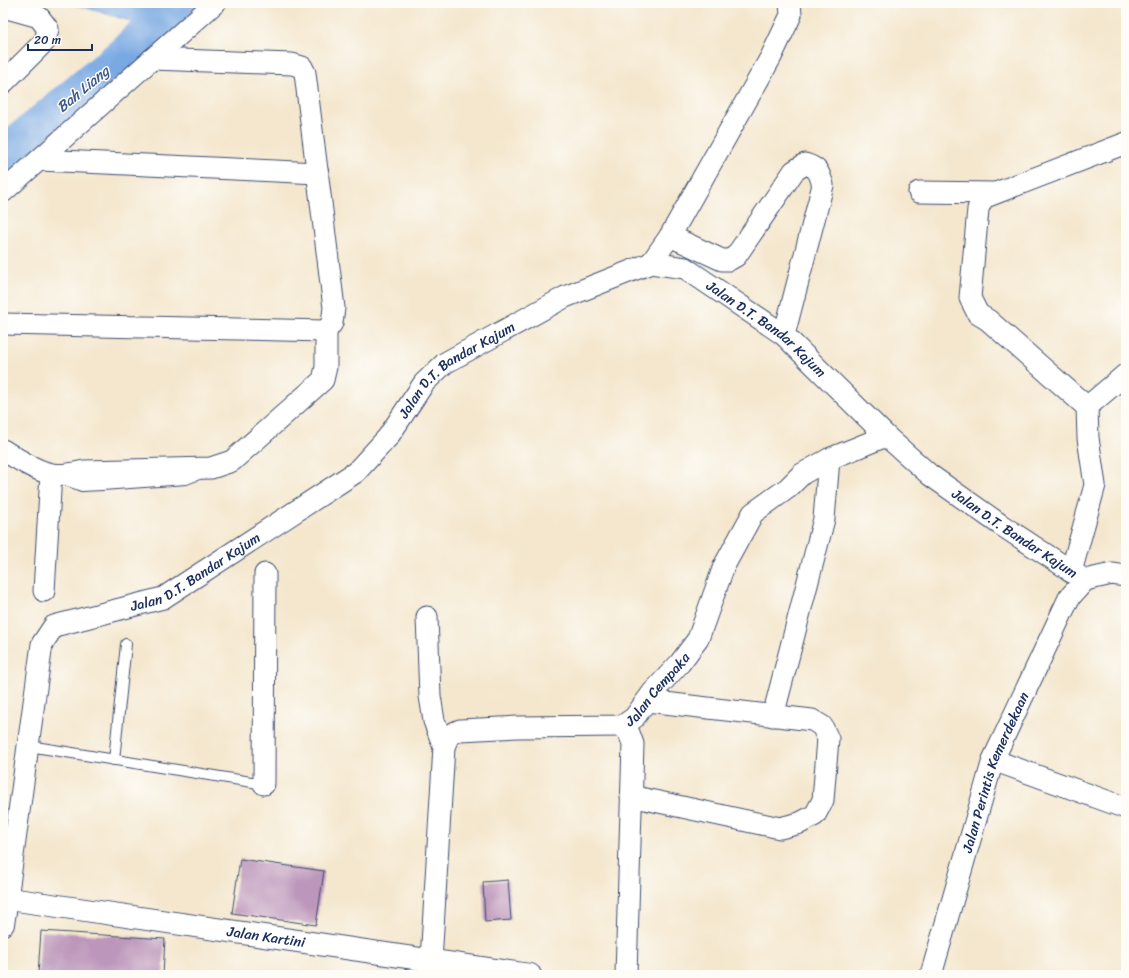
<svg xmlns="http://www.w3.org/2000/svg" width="1129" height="978" viewBox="0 0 1129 978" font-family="Sriracha,sans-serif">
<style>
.water{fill:#79a9e3;stroke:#4a6ca0}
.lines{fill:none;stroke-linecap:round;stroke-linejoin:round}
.river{stroke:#79a9e3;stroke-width:38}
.building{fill:#bd97bb}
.lane-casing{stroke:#3c4b6f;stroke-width:12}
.street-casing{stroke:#3c4b6f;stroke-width:23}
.secondary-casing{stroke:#3c4b6f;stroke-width:24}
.lane{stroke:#fff;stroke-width:10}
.street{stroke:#fff;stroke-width:21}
.secondary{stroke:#fff;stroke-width:22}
.labels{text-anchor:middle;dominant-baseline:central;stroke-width:3;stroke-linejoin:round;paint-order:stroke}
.street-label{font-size:14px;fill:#1b2f5e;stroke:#fdfcf7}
.water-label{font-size:15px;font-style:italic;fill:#3c5a8d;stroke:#fdfcf7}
</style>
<rect width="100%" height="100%" fill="#fdfcf7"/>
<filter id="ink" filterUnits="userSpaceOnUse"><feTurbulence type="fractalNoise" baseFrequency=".025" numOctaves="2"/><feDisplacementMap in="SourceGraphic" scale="8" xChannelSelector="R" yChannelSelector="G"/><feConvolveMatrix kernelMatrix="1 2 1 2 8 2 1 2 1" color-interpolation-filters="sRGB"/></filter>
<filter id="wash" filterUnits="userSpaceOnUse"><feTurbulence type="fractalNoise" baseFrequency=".012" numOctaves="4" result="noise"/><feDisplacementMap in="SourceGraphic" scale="16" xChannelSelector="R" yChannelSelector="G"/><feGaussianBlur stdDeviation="0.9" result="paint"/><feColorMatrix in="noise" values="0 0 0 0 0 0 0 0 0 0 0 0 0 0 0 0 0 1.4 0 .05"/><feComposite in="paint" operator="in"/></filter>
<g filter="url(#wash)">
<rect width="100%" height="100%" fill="#f4e7ce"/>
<!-- water -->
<polygon class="water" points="70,3 195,3 164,31"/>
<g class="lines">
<!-- river -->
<polyline class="river" points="3,156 124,55 178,3"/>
</g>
<g id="blocks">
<!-- building -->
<g class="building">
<polygon points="240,859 324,871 316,925 232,913"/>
<polygon points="508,880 511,920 485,922 483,882"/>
<polygon points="41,931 165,939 163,975 38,975"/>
</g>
</g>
</g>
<g filter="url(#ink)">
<use href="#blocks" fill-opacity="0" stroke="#3c4b6f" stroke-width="1"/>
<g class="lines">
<defs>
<g id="lane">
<polyline points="63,479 82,486 102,485 186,479 199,474"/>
<polyline points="29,746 264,784"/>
<polyline points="114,760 126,644"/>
</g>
<g id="street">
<polyline points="3,7 39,17 48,29 45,41 3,83"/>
<polyline points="39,160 318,173"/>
<polyline points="3,192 215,3"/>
<polyline points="919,192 995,193"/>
<path d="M670 236 722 260H729L736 256 794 171 805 164C819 168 819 173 823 185L784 335"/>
<polyline points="651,263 670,236 771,57 791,15 790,3"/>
<polyline points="3,324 326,331 332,323 334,308 305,73 302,67 292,64 152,59"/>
<polyline points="1087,407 988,320 978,314 970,298 978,209 983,198 1126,143"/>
<path d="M3 450C14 457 39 472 52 474 62 476 74 473 84 471L211 468 232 461 323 380 326 367V331"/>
<polyline points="1071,572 1095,485 1088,438 1087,407 1126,374"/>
<polyline points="1085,580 1112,574 1126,576"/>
<polyline points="44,591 51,474"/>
<polyline points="427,617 430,696 434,721 444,747"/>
<polyline points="773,716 824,519 829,459"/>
<polyline points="622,726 629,733 633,744 626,975"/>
<polyline points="993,760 1126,808"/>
<polyline points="264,784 265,574"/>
<polyline points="631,796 780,828 800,823 815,815 823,800 828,739 822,726 812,720 647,701"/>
<path id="s1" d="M7 899 42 644 54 626 163 598 356 472 388 437 424 383 445 363 565 297 651 263 685 268 784 335 886 436 930 475 1001 525 1085 580"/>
<path id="s2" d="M431 961 444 747 449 735 460 730 518 727 622 726 634 718 653 692 680 663 698 639 724 566 753 513 788 488 802 474 829 459 886 436"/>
<path id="s3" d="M931 975 993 760 1069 598 1085 580"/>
</g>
<g id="secondary">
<path id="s4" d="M3 898 530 975"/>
<polyline points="3,924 7,899"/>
</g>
</defs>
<!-- lane casing -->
<use href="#lane" class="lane-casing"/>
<!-- street casing -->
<use href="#street" class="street-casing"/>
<!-- secondary casing -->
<use href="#secondary" class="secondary-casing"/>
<!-- lane -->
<use href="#lane" class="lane"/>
<!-- street -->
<use href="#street" class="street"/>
<!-- secondary -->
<use href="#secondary" class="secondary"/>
</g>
</g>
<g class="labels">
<!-- street labels -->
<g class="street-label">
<text stroke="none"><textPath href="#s1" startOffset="1129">Jalan D.T. Bandar Kajum</textPath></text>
<text stroke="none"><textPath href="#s1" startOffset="768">Jalan D.T. Bandar Kajum</textPath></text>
<text stroke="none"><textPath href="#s1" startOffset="1452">Jalan D.T. Bandar Kajum</textPath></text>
<text stroke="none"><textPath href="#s1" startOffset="432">Jalan D.T. Bandar Kajum</textPath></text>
<text stroke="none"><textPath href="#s2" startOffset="453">Jalan Cempaka</textPath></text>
<text stroke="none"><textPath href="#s3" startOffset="213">Jalan Perintis Kemerdekaan</textPath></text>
<text stroke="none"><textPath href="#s4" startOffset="266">Jalan Kartini</textPath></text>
</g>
<!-- water labels -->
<g class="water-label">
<text transform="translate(83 89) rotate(-40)">Bah Liang</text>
</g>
</g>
<!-- margin -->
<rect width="1129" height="978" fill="none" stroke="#fdfcf7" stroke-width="16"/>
<!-- scale -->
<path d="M28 44v6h64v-6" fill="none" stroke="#1b2f5e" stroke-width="2"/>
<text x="34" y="44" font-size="12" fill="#1b2f5e" stroke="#fdfcf7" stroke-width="3" paint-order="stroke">20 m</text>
</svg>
